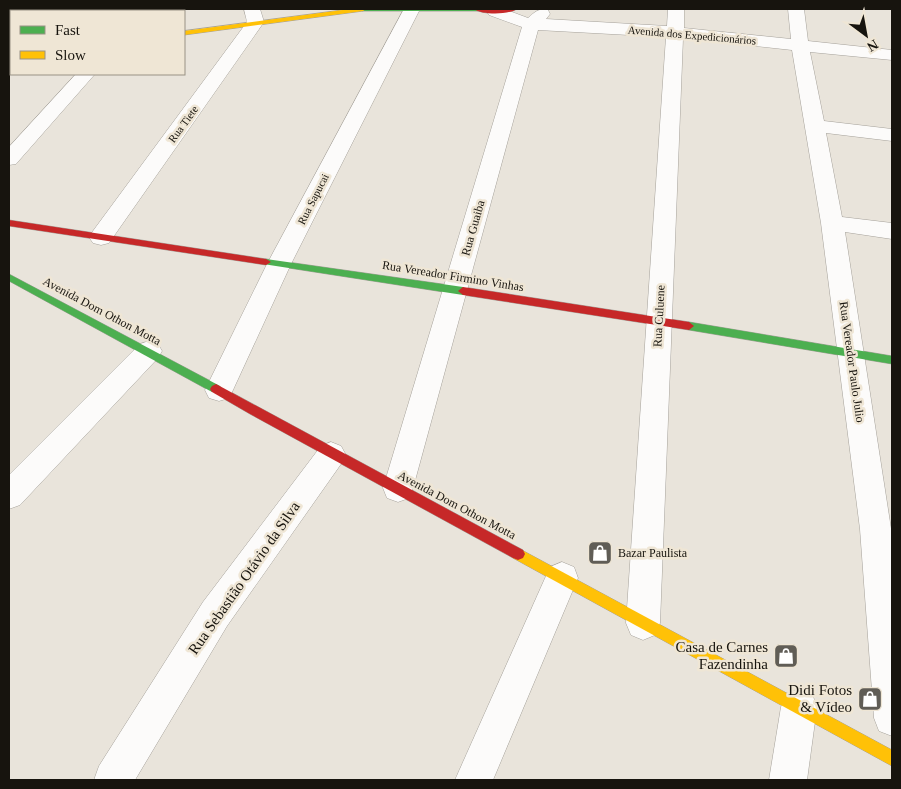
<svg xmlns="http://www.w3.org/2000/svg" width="901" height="789" viewBox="0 0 901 789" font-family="'Times New Roman',serif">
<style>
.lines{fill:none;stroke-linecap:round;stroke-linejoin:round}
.street-casing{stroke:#a5a19a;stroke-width:1}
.fast-casing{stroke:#a5a19a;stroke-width:1}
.slow-casing{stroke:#a5a19a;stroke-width:1}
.jam-casing{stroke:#a5a19a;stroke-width:1}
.street{fill:#fcfbfa;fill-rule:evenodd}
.fast{fill:#4caf50;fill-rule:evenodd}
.slow{fill:#ffc107;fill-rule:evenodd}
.jam{fill:#c62828;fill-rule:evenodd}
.labels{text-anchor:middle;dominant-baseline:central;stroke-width:5;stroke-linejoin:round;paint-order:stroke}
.far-street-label{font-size:11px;fill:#17140e;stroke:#efe6d5}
.street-label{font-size:12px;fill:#17140e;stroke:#efe6d5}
.poi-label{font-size:12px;fill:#17140e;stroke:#efe6d5;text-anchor:start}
.near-street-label{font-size:15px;fill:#17140e;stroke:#efe6d5}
.near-poi-label{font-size:15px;fill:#17140e;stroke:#efe6d5;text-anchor:end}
</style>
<rect width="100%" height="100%" fill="#e9e4db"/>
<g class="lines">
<defs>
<g id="street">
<rect x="96" y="9" width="16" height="2"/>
<polygon points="244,9 260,9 264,22 109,243 101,245 93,243 89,237 93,231 247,22"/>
<polygon points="404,9 418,9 419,11 291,264 233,390 229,398 219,401 209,398 205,390 267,264"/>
<path d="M488 9H504L528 18C535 12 538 8 548 10L550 14 546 19 667 26 668 9H684V28L791 39 788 9H804L808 41 892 50V60L810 52 824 121 892 129V141L826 133 842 217 892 223V239L845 232 892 535V736L879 731 874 718 860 529 821 223 792 50 683 38 660 623 655 635 643 640 631 635 626 623 666 37 538 30 413 488 409 498 398 502 387 498 383 488 522 27 489 15 487 11Z"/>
<polygon points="76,74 95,74 16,164 9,165 9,147"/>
<polygon points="149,341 158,344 162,351 158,358 20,505 9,509 9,475 140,344"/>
<polygon points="331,442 341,446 346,455 341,464 227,626 135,780 94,780 99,766 203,602 321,446"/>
<polygon points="562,562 574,567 578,578 493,780 455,780 550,567"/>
<polygon points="799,689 812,694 817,707 807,780 769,780 781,707 786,694"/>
</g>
<g id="fast">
<polygon points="360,9 481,9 478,11 363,11"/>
<rect x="9" y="57" width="2" height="5"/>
<polygon points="266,259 463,287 468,291 463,295 263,264 261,262"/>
<polygon points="9,274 220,386 222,389 220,392 212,392 9,281"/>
<polygon points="689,322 892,356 892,364 689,330 684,326"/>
</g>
<g id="slow">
<polygon points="350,9 366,9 363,11 184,35 184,31"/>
<polygon points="518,548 892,750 892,766 513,558 511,554 513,550"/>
</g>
<g id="jam">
<path d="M474 9H517C508 15 482 15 474 9Z"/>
<polygon points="9,220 266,259 271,262 266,265 9,226"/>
<polygon points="463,287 689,322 694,326 689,330 463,295 458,291"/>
<polygon points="216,384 523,550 525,554 523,558 518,560 513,558 250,414 212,392 210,389 212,386"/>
</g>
</defs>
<!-- street casing -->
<use href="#street" class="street-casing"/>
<!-- fast casing -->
<use href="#fast" class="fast-casing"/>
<!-- slow casing -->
<use href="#slow" class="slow-casing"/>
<!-- jam casing -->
<use href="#jam" class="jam-casing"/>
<!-- street -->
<use href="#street" class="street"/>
<!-- fast -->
<use href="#fast" class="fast"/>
<!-- slow -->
<use href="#slow" class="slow"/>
<!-- jam -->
<use href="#jam" class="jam"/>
</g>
<!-- icons -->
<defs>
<symbol id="shop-square" viewBox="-11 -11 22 22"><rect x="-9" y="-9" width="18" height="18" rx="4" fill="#605d56" stroke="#efe6d5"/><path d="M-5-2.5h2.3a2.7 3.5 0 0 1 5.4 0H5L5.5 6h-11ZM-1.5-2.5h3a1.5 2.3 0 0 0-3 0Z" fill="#fff"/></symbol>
</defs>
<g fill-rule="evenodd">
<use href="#shop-square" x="586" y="539" width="28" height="28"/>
<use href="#shop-square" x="772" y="642" width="28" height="28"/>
<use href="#shop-square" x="856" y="685" width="28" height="28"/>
</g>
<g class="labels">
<!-- far-street labels -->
<g class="far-street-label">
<text transform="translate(692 35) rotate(5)">Avenida dos Expedicionários</text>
<text transform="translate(183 124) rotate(-54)">Rua Tiete</text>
<text transform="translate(313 199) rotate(-63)">Rua Sapucai</text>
</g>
<!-- street labels -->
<g class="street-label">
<text transform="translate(473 228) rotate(-74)">Rua Guaiba</text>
<text transform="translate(453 276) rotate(9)">Rua Vereador Firmino Vinhas</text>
<text transform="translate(102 311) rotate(28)">Avenida Dom Othon Motta</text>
<text transform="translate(659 316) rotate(-87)">Rua Culuene</text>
<text transform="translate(852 362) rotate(82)">Rua Vereador Paulo Julio</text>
<text transform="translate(457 505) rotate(28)">Avenida Dom Othon Motta</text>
</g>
<!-- poi labels -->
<g class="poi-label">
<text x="618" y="553">Bazar Paulista</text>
</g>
<!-- near-street labels -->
<g class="near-street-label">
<text transform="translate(244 578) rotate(-55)">Rua Sebastião Otávio da Silva</text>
</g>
<!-- near-poi labels -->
<g class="near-poi-label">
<text x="768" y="647">Casa de Carnes<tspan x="768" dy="17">Fazendinha</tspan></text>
<text x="852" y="690">Didi Fotos<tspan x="852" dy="17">&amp; Vídeo</tspan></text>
</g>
</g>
<!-- border -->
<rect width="901" height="789" fill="none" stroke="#17140e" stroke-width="20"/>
<!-- legend -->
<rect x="10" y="10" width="175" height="65" fill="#efe6d5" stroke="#999285"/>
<rect x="20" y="26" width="25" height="8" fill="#4caf50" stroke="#999285"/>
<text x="55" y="35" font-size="15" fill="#17140e">Fast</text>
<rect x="20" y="51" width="25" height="8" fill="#ffc107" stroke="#999285"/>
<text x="55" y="60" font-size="15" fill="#17140e">Slow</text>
<!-- north arrow -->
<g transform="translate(866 35) rotate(148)" stroke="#efe6d5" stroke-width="4" paint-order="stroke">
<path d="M0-4L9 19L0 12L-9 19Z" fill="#17140e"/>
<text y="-8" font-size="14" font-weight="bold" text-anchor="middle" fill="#17140e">N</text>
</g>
</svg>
